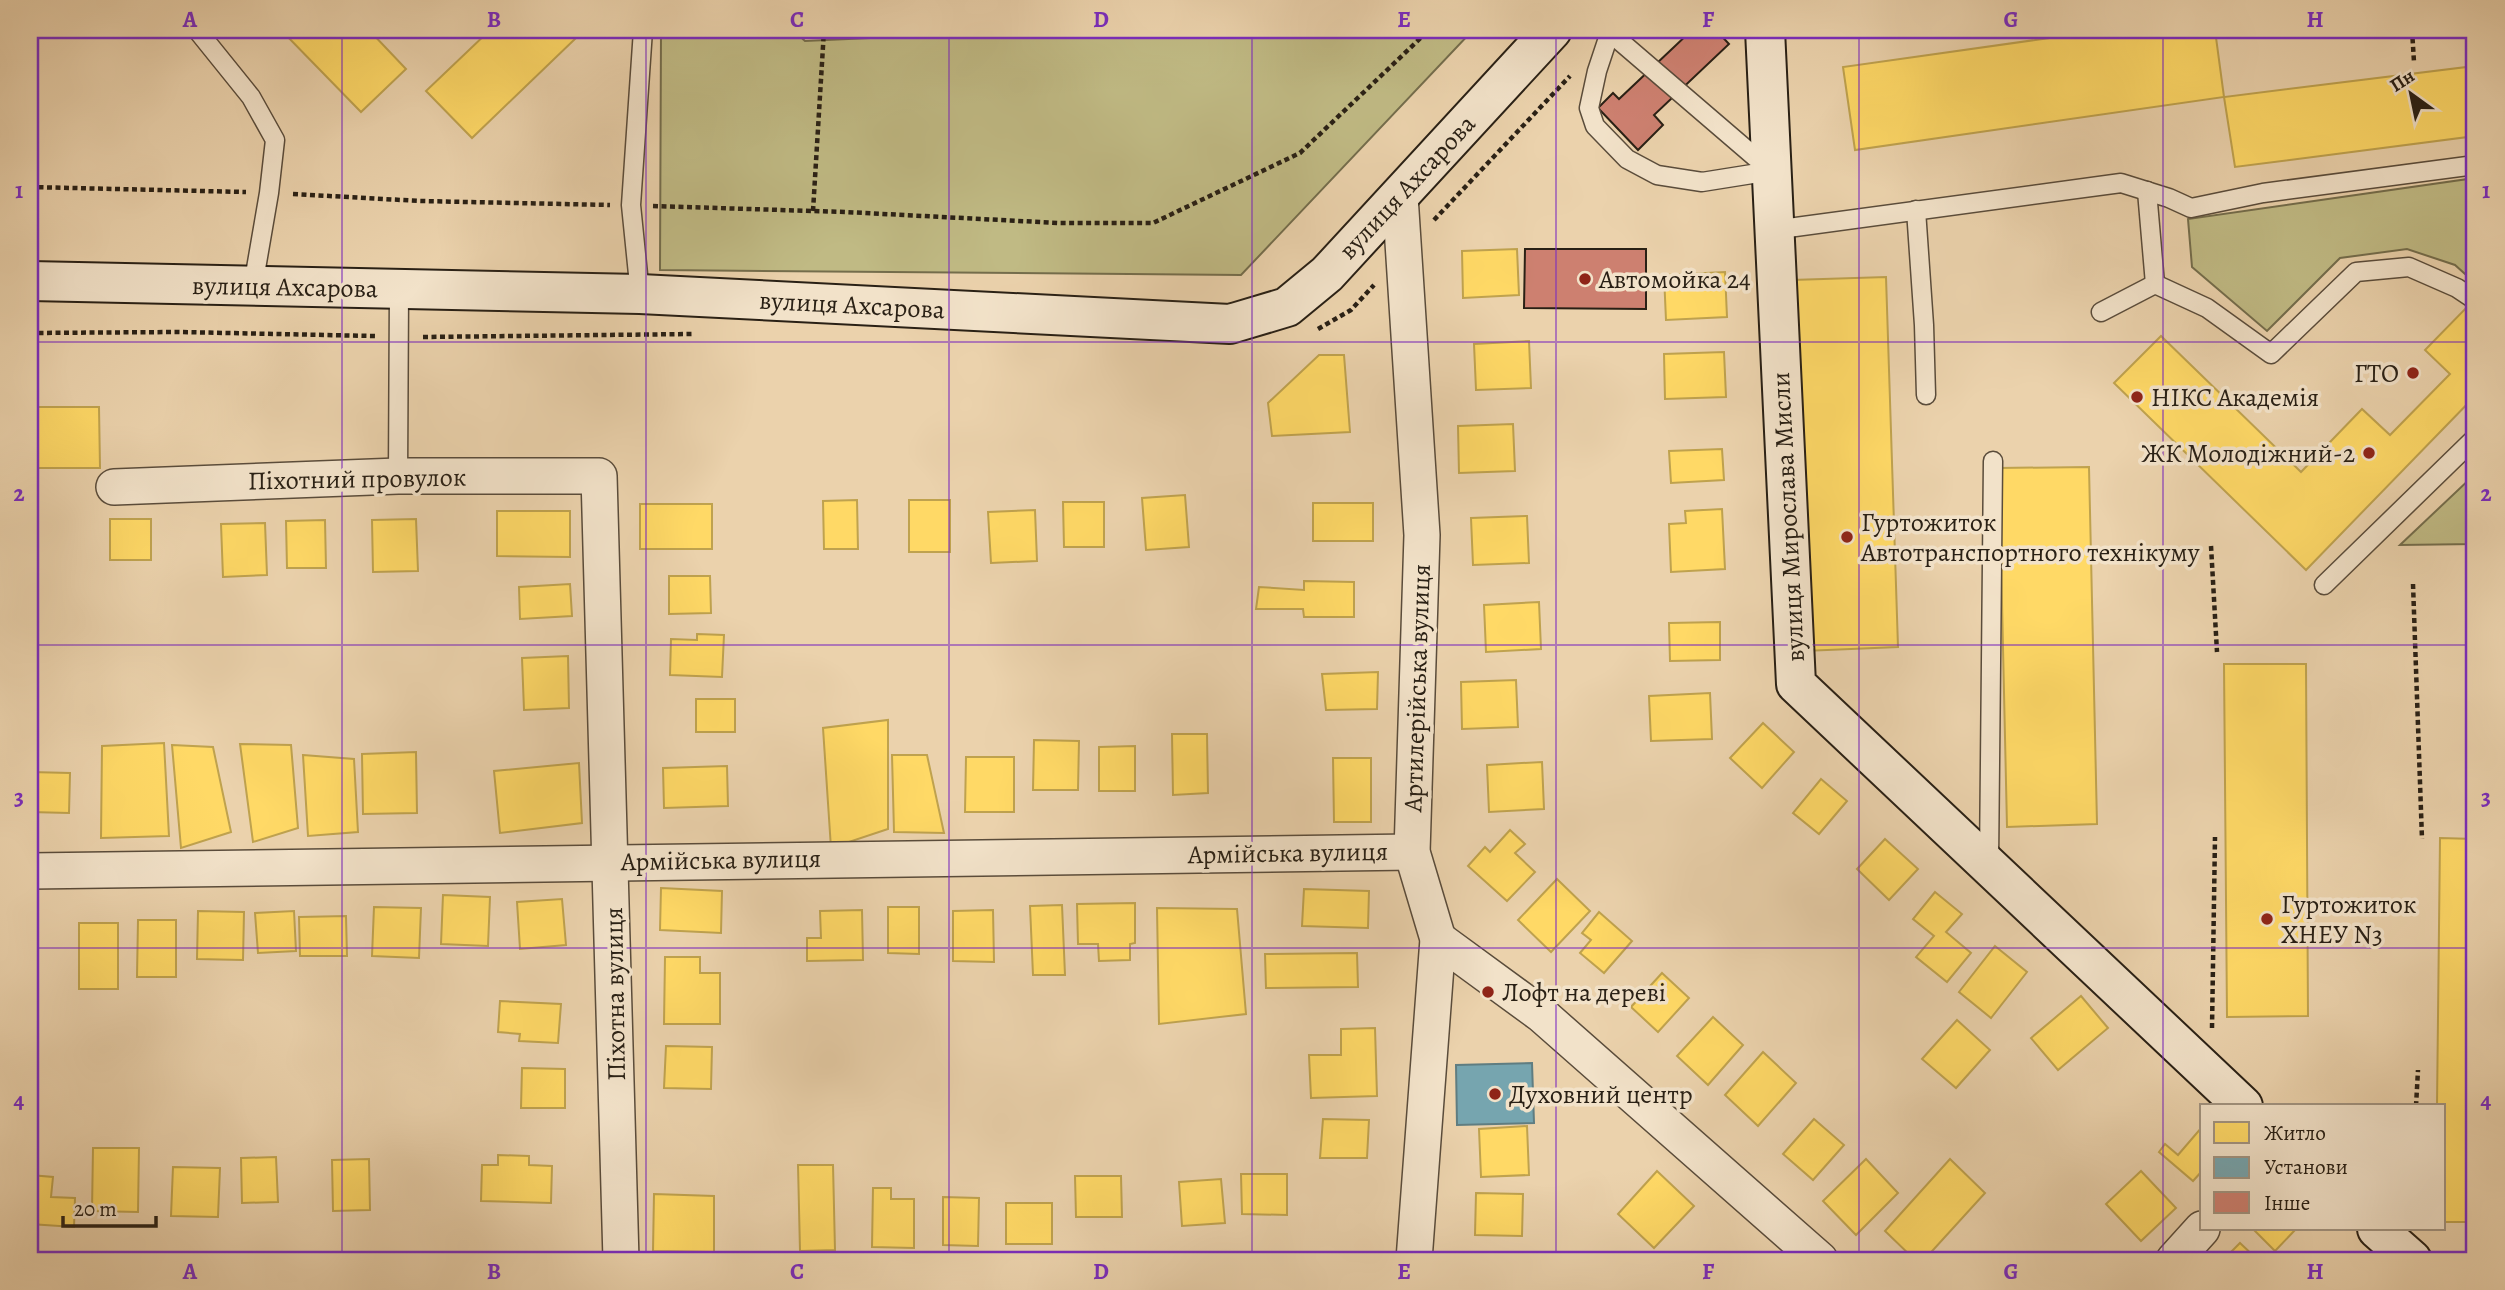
<svg xmlns="http://www.w3.org/2000/svg" width="2505" height="1290" viewBox="0 0 2505 1290" font-family="Alegreya,serif">
<style>
.green{fill:#c0ba84;stroke:#746d4c;stroke-width:2}
.homes{fill:#ffd966;stroke:#bfa24e;stroke-width:2}
.public{fill:#76a5af;stroke:#5f7d81;stroke-width:2}
.building{fill:#cd8070;stroke:#292015;stroke-width:2}
.lines{fill:none;stroke-linecap:round;stroke-linejoin:round}
.lane-casing{stroke:#5a4c3b;stroke-width:21}
.street-casing{stroke:#5a4c3b;stroke-width:38}
.secondary-casing{stroke:#292015;stroke-width:42}
.path{stroke:#292015;stroke-width:4.5;stroke-dasharray:5 3.5;stroke-linecap:butt}
.lane{stroke:#f2e2c9;stroke-width:18}
.street{stroke:#f2e2c9;stroke-width:35}
.secondary{stroke:#f2e2c9;stroke-width:38}
.grid{fill:none;stroke:#7b2cbf;stroke-width:2;stroke-opacity:0.55}
.poi-dot{fill:#8f2418;stroke:#f2e2c9;stroke-width:2.5}
.labels{text-anchor:middle;dominant-baseline:central;stroke-width:7;stroke-linejoin:round;paint-order:stroke}
.street-label{font-size:26px;fill:#292015;stroke:#f2e2c9}
.poi-label{font-size:26px;fill:#292015;stroke:#f2e2c9;text-anchor:start}
.neatline{fill:none;stroke:#7b2cbf;stroke-width:2.5}
.grid-label{font-size:23px;text-anchor:middle;font-weight:bold;fill:#7b2cbf}
</style>
<rect width="100%" height="100%" fill="#ebd2ac"/>
<filter id="stains"><feTurbulence type="fractalNoise" baseFrequency=".00286" numOctaves="4"/><feColorMatrix values="0 0 0 0 .2 0 0 0 0 .09 0 0 0 0 .02 0 0 0 .5 -.17"/></filter>
<radialGradient id="worn" r=".72"><stop offset=".6" stop-color="#630" stop-opacity="0"/><stop offset="1" stop-color="#630" stop-opacity=".3"/></radialGradient>
<!-- green -->
<g class="green">
<polygon points="661,30 793,30 805,41 1045,30 1473,30 1241,275 660,270"/>
<polygon points="2475,178 2475,283 2455,265 2407,249 2340,258 2267,331 2192,267 2188,219"/>
<polygon points="2475,474 2475,544 2400,545"/>
</g>
<!-- homes -->
<g class="homes">
<polygon points="281,30 369,30 406,69 361,112"/>
<polygon points="490,30 569,30 577,37 472,138 426,91"/>
<polygon points="2106,30 2215,30 2224,97 1855,150 1843,67"/>
<polygon points="2475,66 2475,136 2235,167 2224,97"/>
<polygon points="1517,249 1519,295 1463,298 1462,251"/>
<polygon points="1725,272 1727,317 1666,320 1664,275"/>
<polygon points="1886,277 1898,647 1804,651 1792,280"/>
<polygon points="2468,306 2475,312 2475,396 2306,570 2114,383 2161,336 2301,472 2362,409 2390,435 2450,374 2425,350"/>
<polygon points="1529,341 1531,388 1476,390 1474,344"/>
<polygon points="1724,352 1726,397 1665,399 1664,354"/>
<polygon points="1319,355 1344,355 1350,432 1272,436 1268,403"/>
<polygon points="30,407 99,407 100,468 30,468"/>
<polygon points="1513,424 1515,471 1459,473 1458,426"/>
<polygon points="1722,449 1724,480 1671,483 1669,451"/>
<polygon points="2089,467 2097,824 2007,827 1999,468"/>
<polygon points="1185,495 1189,547 1146,550 1142,498"/>
<polygon points="857,500 858,549 824,549 823,501"/>
<rect x="909" y="500" width="41" height="52"/>
<polygon points="1063,502 1104,502 1104,547 1064,547"/>
<rect x="1313" y="503" width="60" height="38"/>
<rect x="640" y="504" width="72" height="45"/>
<polygon points="1722,509 1725,569 1671,572 1669,524 1686,523 1685,511"/>
<polygon points="1035,510 1037,561 991,563 988,512"/>
<polygon points="497,511 570,511 570,557 497,556"/>
<polygon points="1527,516 1529,563 1473,565 1471,518"/>
<rect x="110" y="519" width="41" height="41"/>
<polygon points="416,519 418,571 373,572 372,520"/>
<polygon points="325,520 326,568 287,568 286,521"/>
<polygon points="265,523 267,575 223,577 221,524"/>
<polygon points="669,576 710,576 711,613 669,614"/>
<polygon points="1304,581 1354,582 1354,617 1304,617 1303,609 1256,609 1259,587 1304,590"/>
<polygon points="570,584 572,616 520,619 519,587"/>
<polygon points="1539,602 1541,649 1486,652 1484,605"/>
<polygon points="1720,622 1720,660 1670,661 1669,623"/>
<polygon points="697,634 724,635 722,677 670,675 671,639 697,640"/>
<polygon points="568,656 569,708 524,710 522,658"/>
<polygon points="2224,664 2306,664 2308,1016 2227,1017"/>
<polygon points="1378,672 1377,709 1326,710 1322,674"/>
<polygon points="1516,680 1518,727 1462,729 1461,682"/>
<polygon points="1710,693 1712,739 1651,741 1649,696"/>
<rect x="696" y="699" width="39" height="33"/>
<polygon points="888,720 888,829 831,848 823,728"/>
<polygon points="1763,723 1794,752 1762,788 1730,758"/>
<polygon points="1172,734 1207,734 1208,793 1173,795"/>
<polygon points="1034,740 1079,741 1078,790 1033,790"/>
<polygon points="164,743 169,836 101,838 102,746"/>
<polygon points="240,744 291,745 298,828 253,842"/>
<polygon points="172,745 213,747 231,832 181,848"/>
<polygon points="1135,746 1135,791 1099,791 1099,747"/>
<polygon points="416,752 417,813 363,814 362,754"/>
<polygon points="303,755 354,759 358,832 308,836"/>
<polygon points="892,755 927,755 944,833 894,832"/>
<polygon points="966,757 1014,757 1014,812 965,812"/>
<polygon points="1333,758 1371,758 1371,822 1334,822"/>
<polygon points="1542,762 1544,809 1489,812 1487,765"/>
<polygon points="579,763 582,823 500,833 494,771"/>
<polygon points="727,766 728,806 664,808 663,768"/>
<polygon points="30,772 70,773 69,813 30,812"/>
<polygon points="1821,779 1847,801 1819,834 1793,813"/>
<polygon points="1510,830 1525,844 1515,853 1535,872 1507,901 1468,866 1485,847 1490,852"/>
<polygon points="2440,838 2475,839 2475,1222 2444,1222 2444,1106 2437,1106"/>
<polygon points="1885,839 1918,869 1889,900 1857,869"/>
<polygon points="1557,879 1590,911 1551,952 1518,920"/>
<polygon points="661,888 722,891 721,933 660,930"/>
<polygon points="1304,889 1369,891 1368,928 1302,926"/>
<polygon points="1935,892 1962,914 1946,932 1971,953 1947,982 1916,957 1934,936 1913,919"/>
<polygon points="443,895 490,897 488,946 441,944"/>
<polygon points="562,899 566,945 520,949 517,902"/>
<polygon points="1135,903 1135,943 1130,944 1130,960 1099,961 1098,944 1078,944 1077,904"/>
<polygon points="1062,905 1065,975 1033,975 1030,906"/>
<polygon points="374,907 421,908 419,958 372,956"/>
<polygon points="888,907 919,907 919,954 888,953"/>
<polygon points="1157,908 1237,909 1246,1014 1159,1024"/>
<polygon points="862,910 863,960 807,961 807,938 821,938 820,911"/>
<polygon points="993,910 994,962 953,961 953,911"/>
<polygon points="198,911 244,912 243,960 197,959"/>
<polygon points="294,911 296,951 258,953 255,913"/>
<polygon points="1599,912 1632,941 1604,973 1580,953 1591,940 1582,933"/>
<polygon points="346,916 347,956 300,956 299,917"/>
<polygon points="138,920 176,920 176,977 137,977"/>
<rect x="79" y="923" width="39" height="66"/>
<polygon points="1995,946 2027,972 1991,1018 1959,992"/>
<polygon points="1357,953 1358,987 1266,988 1265,954"/>
<polygon points="665,957 700,957 700,973 720,973 720,1024 664,1024"/>
<polygon points="1662,973 1689,998 1658,1032 1631,1007"/>
<polygon points="2081,996 2108,1028 2058,1070 2031,1038"/>
<polygon points="500,1001 561,1004 558,1043 519,1041 520,1034 498,1032"/>
<polygon points="1713,1017 1743,1045 1708,1085 1677,1056"/>
<polygon points="1957,1020 1990,1050 1956,1088 1922,1059"/>
<polygon points="1375,1028 1377,1096 1311,1098 1309,1055 1341,1055 1341,1029"/>
<polygon points="666,1046 712,1047 711,1089 664,1088"/>
<polygon points="1763,1052 1796,1083 1758,1126 1725,1095"/>
<polygon points="522,1068 565,1069 565,1108 521,1108"/>
<polygon points="1323,1119 1369,1120 1367,1158 1320,1158"/>
<polygon points="1814,1119 1844,1145 1813,1180 1783,1154"/>
<polygon points="1527,1126 1529,1175 1481,1177 1479,1129"/>
<polygon points="2202,1127 2202,1171 2193,1181 2159,1152 2165,1144 2178,1155"/>
<polygon points="93,1148 139,1148 138,1212 92,1211"/>
<polygon points="498,1155 529,1156 529,1165 552,1166 551,1203 481,1201 482,1165 498,1165"/>
<polygon points="276,1157 278,1202 242,1203 241,1158"/>
<polygon points="369,1159 370,1210 333,1211 332,1160"/>
<polygon points="1866,1159 1898,1193 1856,1235 1823,1201"/>
<polygon points="1950,1159 1985,1193 1924,1260 1915,1260 1885,1231"/>
<polygon points="798,1165 833,1165 835,1250 800,1251"/>
<polygon points="173,1167 220,1168 218,1217 171,1216"/>
<polygon points="1657,1171 1694,1206 1654,1248 1618,1214"/>
<polygon points="2141,1171 2176,1208 2141,1241 2106,1204"/>
<polygon points="1241,1174 1287,1174 1287,1215 1242,1214"/>
<polygon points="30,1175 53,1177 51,1197 75,1198 74,1227 30,1224"/>
<polygon points="1075,1176 1121,1176 1122,1217 1076,1217"/>
<polygon points="1221,1179 1225,1223 1182,1226 1179,1182"/>
<polygon points="873,1188 891,1188 891,1199 914,1199 914,1248 872,1247"/>
<polygon points="1476,1193 1523,1194 1522,1236 1475,1235"/>
<polygon points="654,1194 714,1196 714,1252 653,1251"/>
<polygon points="943,1197 979,1198 978,1246 943,1245"/>
<rect x="1006" y="1203" width="46" height="41"/>
<polygon points="2253,1229 2296,1229 2275,1251"/>
<polygon points="2240,1243 2258,1260 2223,1260"/>
</g>
<!-- public -->
<polygon class="public" points="1532,1063 1534,1123 1457,1125 1456,1065"/>
<!-- building -->
<g class="building">
<polygon points="1692,30 1716,30 1729,44 1654,115 1663,125 1638,150 1598,108 1613,93 1619,99"/>
<polygon points="1525,249 1646,249 1646,309 1524,308"/>
</g>
<g class="lines">
<defs>
<g id="lane">
<polyline points="197,30 251,97 275,140 269,193 253,286"/>
<polyline points="1607,30 1769,169"/>
<polyline points="1610,32 1597,71 1589,108 1595,126 1627,159 1657,175 1702,182 1771,171"/>
<polyline points="2147,191 2155,284"/>
<polyline points="1916,210 1924,325 1926,395"/>
<polyline points="1773,230 2121,183 2169,198 2191,208 2263,193 2475,165"/>
<polyline points="640,294 631,205 643,30"/>
<polyline points="2101,312 2155,284 2207,308 2271,354 2356,272 2409,267 2457,288 2475,300"/>
<polyline points="398,476 399,290"/>
<polyline points="2324,585 2475,438"/>
<polyline points="1989,863 1993,461"/>
</g>
<g id="street">
<polyline points="1400,196 1422,535 1412,852 1438,939 1414,1260"/>
<polyline points="114,487 398,476 599,476 621,1260"/>
<polyline points="30,871 1412,852"/>
<polyline points="1438,939 1542,1015 1820,1260"/>
<polyline points="2174,1260 2202,1229"/>
</g>
<g id="secondary">
<polyline points="1765,30 1796,684 2243,1106"/>
<polyline points="30,281 640,294 1230,324 1287,307 1327,274 1552,30"/>
<polyline points="2377,1229 2412,1260"/>
</g>
</defs>
<!-- lane casing -->
<use href="#lane" class="lane-casing"/>
<!-- street casing -->
<use href="#street" class="street-casing"/>
<!-- secondary casing -->
<use href="#secondary" class="secondary-casing"/>
<!-- path -->
<g class="path">
<polyline points="2412,30 2414,62"/>
<polyline points="30,187 246,192"/>
<polyline points="293,194 420,201 610,205"/>
<polyline points="653,206 845,212 1059,223 1153,223 1300,153 1429,30"/>
<polyline points="813,211 824,30"/>
<polyline points="1434,220 1570,76"/>
<polyline points="1318,329 1351,310 1374,285"/>
<polyline points="30,333 179,332 375,336"/>
<polyline points="423,337 694,334"/>
<polyline points="2211,546 2217,652"/>
<polyline points="2413,584 2422,839"/>
<polyline points="2212,1028 2215,837"/>
<polyline points="2416,1106 2418,1070"/>
</g>
<!-- lane -->
<use href="#lane" class="lane"/>
<!-- street -->
<use href="#street" class="street"/>
<!-- secondary -->
<use href="#secondary" class="secondary"/>
</g>
<!-- grid -->
<path class="grid" d="M342 30V1260M646 30V1260M949 30V1260M1252 30V1260M1556 30V1260M1859 30V1260M2163 30V1260M30 342H2475M30 645H2475M30 948H2475"/>
<!-- markers -->
<g class="poi-dot">
<circle cx="1585" cy="279" r="7"/>
<circle cx="2413" cy="373" r="7"/>
<circle cx="2137" cy="397" r="7"/>
<circle cx="2369" cy="453" r="7"/>
<circle cx="1847" cy="537" r="7"/>
<circle cx="2267" cy="919" r="7"/>
<circle cx="1488" cy="992" r="7"/>
<circle cx="1495" cy="1094" r="7"/>
</g>
<g class="labels">
<!-- street labels -->
<g class="street-label">
<text transform="translate(1407 187) rotate(-47)">вулиця Ахсарова</text>
<text transform="translate(285 287) rotate(1)">вулиця Ахсарова</text>
<text transform="translate(852 305) rotate(3)">вулиця Ахсарова</text>
<text transform="translate(357 479) rotate(-1)">Піхотний провулок</text>
<text transform="translate(1788 517) rotate(-93)">вулиця Мирослава Мисли</text>
<text transform="translate(1417 688) rotate(-88)">Артилерійська вулиця</text>
<text transform="translate(1288 853) rotate(-1)">Армійська вулиця</text>
<text transform="translate(721 860) rotate(-1)">Армійська вулиця</text>
<text transform="translate(615 994) rotate(-91)">Піхотна вулиця</text>
</g>
<!-- poi labels -->
<g class="poi-label">
<text x="1599" y="279">Автомойка 24</text>
<text x="2399" y="373" text-anchor="end">ГТО</text>
<text x="2151" y="397">НІКС Академія</text>
<text x="2355" y="453" text-anchor="end">ЖК Молодіжний-2</text>
<text x="1861" y="522">Гуртожиток<tspan x="1861" dy="30">Автотранспортного технікуму</tspan></text>
<text x="2281" y="904">Гуртожиток<tspan x="2281" dy="30">ХНЕУ N3</tspan></text>
<text x="1502" y="992">Лофт на дереві</text>
<text x="1509" y="1094">Духовний центр</text>
</g>
</g>
<!-- margin -->
<rect width="2505" height="1290" fill="none" stroke="#ebd2ac" stroke-width="77"/>
<!-- legend -->
<rect x="2200" y="1104" width="245" height="126" fill="#f2e2c9" stroke="#a29481" stroke-width="2"/>
<rect x="2214" y="1122" width="35" height="21" fill="#ffd966" stroke="#a29481" stroke-width="2"/>
<text x="2264" y="1140" font-size="21" fill="#292015">Житло</text>
<rect x="2214" y="1157" width="35" height="21" fill="#76a5af" stroke="#a29481" stroke-width="2"/>
<text x="2264" y="1174" font-size="21" fill="#292015">Установи</text>
<rect x="2214" y="1192" width="35" height="21" fill="#cd8070" stroke="#a29481" stroke-width="2"/>
<text x="2264" y="1210" font-size="21" fill="#292015">Інше</text>
<!-- north arrow -->
<g transform="translate(2411 94) rotate(327)" stroke="#f2e2c9" stroke-width="5" paint-order="stroke">
<path d="M0-5L12 26L0 18L-12 26Z" fill="#292015"/>
<text y="-10" font-size="19" font-weight="bold" text-anchor="middle" fill="#292015">Пн</text>
</g>
<!-- scale -->
<path d="M63 1216v10h93v-10" fill="none" stroke="#292015" stroke-width="3.5"/>
<text x="74" y="1216" font-size="21" fill="#292015" stroke="#f2e2c9" stroke-width="5" paint-order="stroke">20 m</text>
<rect x="38" y="38" width="2428" height="1214" class="neatline"/>
<g class="grid-label">
<text x="190" y="27">A</text>
<text x="494" y="27">B</text>
<text x="797" y="27">C</text>
<text x="1101" y="27">D</text>
<text x="1404" y="27">E</text>
<text x="1708" y="27">F</text>
<text x="2011" y="27">G</text>
<text x="2315" y="27">H</text>
<text x="19" y="198">1</text>
<text x="2486" y="198">1</text>
<text x="19" y="501">2</text>
<text x="2486" y="501">2</text>
<text x="19" y="805">3</text>
<text x="2486" y="805">3</text>
<text x="19" y="1108">4</text>
<text x="2486" y="1108">4</text>
<text x="190" y="1279">A</text>
<text x="494" y="1279">B</text>
<text x="797" y="1279">C</text>
<text x="1101" y="1279">D</text>
<text x="1404" y="1279">E</text>
<text x="1708" y="1279">F</text>
<text x="2011" y="1279">G</text>
<text x="2315" y="1279">H</text>
</g>
<rect width="100%" height="100%" filter="url(#stains)"/>
<rect width="100%" height="100%" fill="url(#worn)"/>
</svg>
